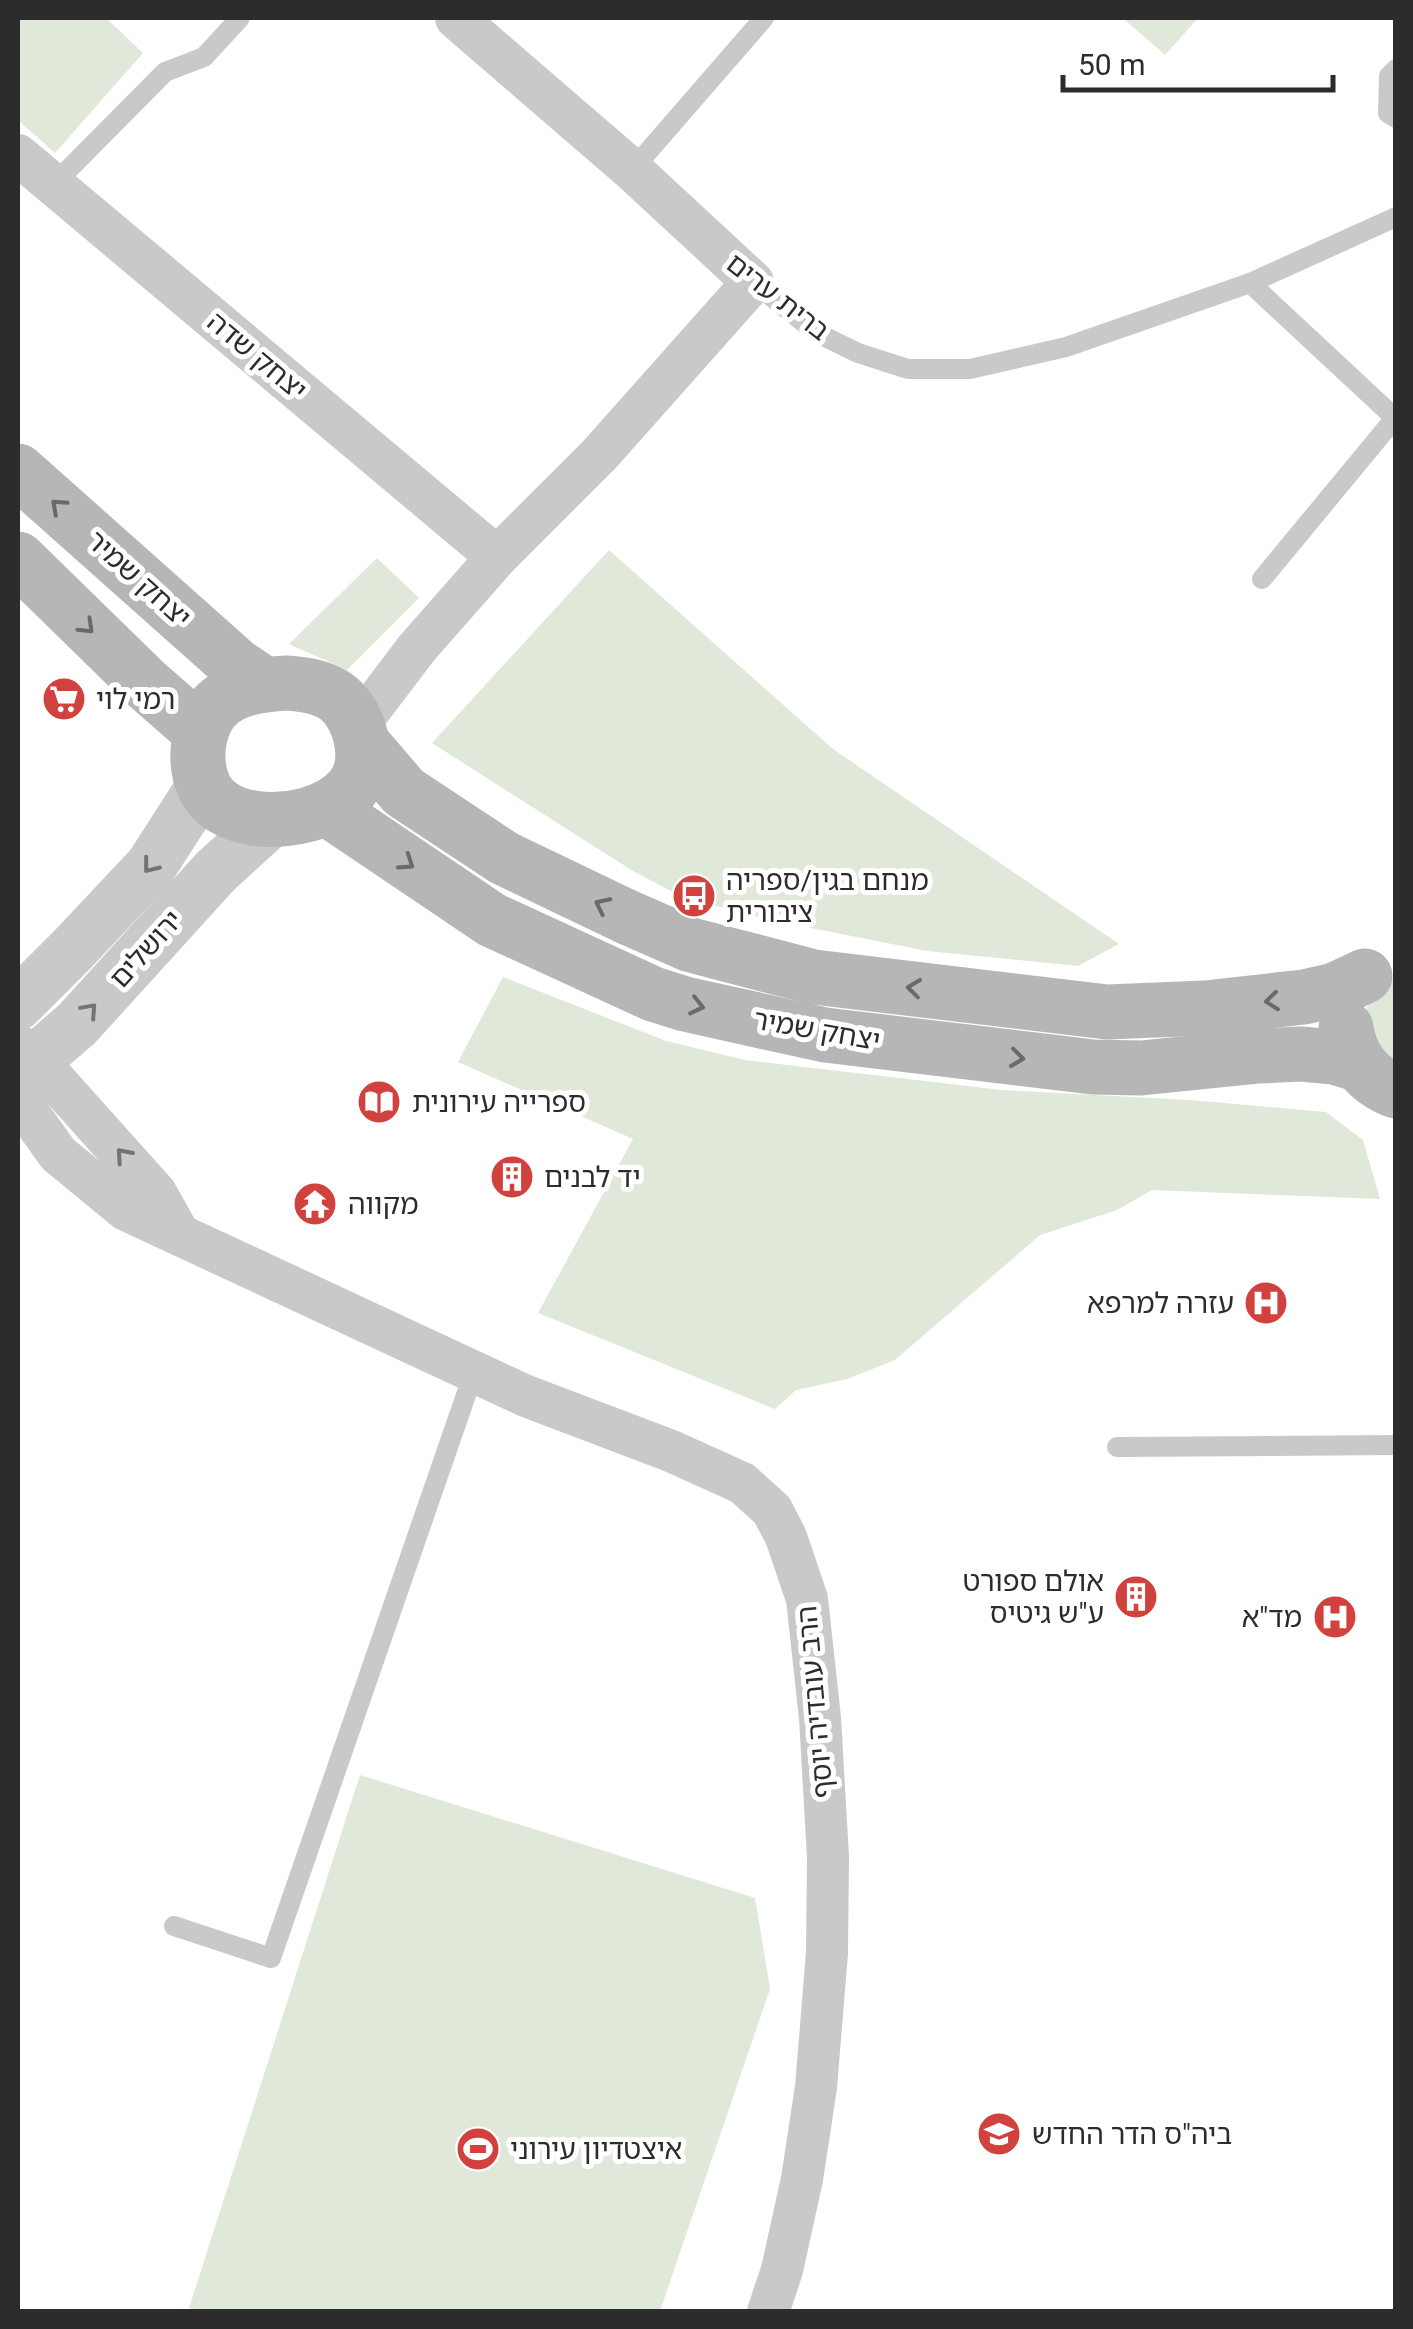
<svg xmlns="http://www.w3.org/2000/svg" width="1413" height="2329" viewBox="0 0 1413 2329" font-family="Roboto,'Noto Sans Hebrew',sans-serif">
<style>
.green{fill:#e0e8da}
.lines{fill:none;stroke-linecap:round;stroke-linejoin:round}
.service{stroke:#c9c9c9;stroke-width:20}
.minor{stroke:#c9c9c9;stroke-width:42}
.tertiary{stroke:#c9c9c9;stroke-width:52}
.secondary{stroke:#b6b6b6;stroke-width:55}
.oneway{stroke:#6a6a6a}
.oneway2{stroke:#737373}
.labels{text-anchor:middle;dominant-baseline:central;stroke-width:10;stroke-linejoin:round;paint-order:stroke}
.street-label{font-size:28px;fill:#2c2c2c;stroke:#fff}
.poi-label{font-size:28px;fill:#2c2c2c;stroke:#fff;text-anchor:start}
</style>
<rect width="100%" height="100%" fill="#fff"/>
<!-- green -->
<g class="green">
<polygon points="18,18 106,18 143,53 55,153 18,120"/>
<polygon points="1127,18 1198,18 1165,55 1125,20"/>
<polygon points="609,550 833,749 1119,944 1078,966 927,951 766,919 682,897 633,871 432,743"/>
<polygon points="377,558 419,598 347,670 289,644"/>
<polygon points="503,977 666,1041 745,1060 1002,1090 1189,1100 1326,1112 1363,1140 1380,1199 1152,1190 1117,1210 1040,1235 895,1360 847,1379 796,1390 775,1409 538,1313 633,1139 458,1062"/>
<path d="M1395 979V1081L1364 1013C1372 998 1380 986 1395 979Z"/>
<polygon points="360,1775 755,1898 770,1989 660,2311 199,2312 189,2308"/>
</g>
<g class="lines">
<!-- service -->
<g class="service">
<polyline points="1396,69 1389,76 1388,113 1396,118"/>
<polyline points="632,170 764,18"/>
<polyline points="54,184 165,72 204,57 240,18"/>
<polyline points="753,282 817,333 858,353 908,369 970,369 1066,347 1250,283 1396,217"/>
<polyline points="1250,283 1395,418 1262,579"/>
<polyline points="1117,1447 1396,1445"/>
<polyline points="174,1926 271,1958 474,1372"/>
</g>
<!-- minor -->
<g class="minor">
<polyline points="18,155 497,557"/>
<polyline points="357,727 417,648 497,557 600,454 753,282 632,170 456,18"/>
<polyline points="18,1045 36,1059 156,1193 179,1234"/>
<polyline points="18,1098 58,1154 126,1210 526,1396 671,1451 742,1483 772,1510 786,1537 807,1599 820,1718 828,1857 827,1953 816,2087 802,2179 782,2270 768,2312"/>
</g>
<!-- tertiary -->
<g class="tertiary">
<polyline points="18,1004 72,950 151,866 203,785"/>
<polyline points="18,1075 77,1024 216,871 272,820"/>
</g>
<!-- secondary -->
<g class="secondary">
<polyline points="18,471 237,666 264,684"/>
<polyline points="18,559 145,683 201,732"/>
<path d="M287 683C304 684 324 687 338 698 362 717 372 763 352 788 330 815 285 823 253 818 233 815 212 805 204 786 192 759 198 719 221 701 239 687 266 684 287 683Z"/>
<polyline points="362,743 404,792 504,858 627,917 691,945 814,977 1107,1012 1205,1008 1304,997 1335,990 1365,976"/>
<polyline points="326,808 492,920 653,994 685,1004 825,1035 1093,1067 1141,1068 1259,1056 1301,1054 1334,1057 1358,1064"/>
<path d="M1346 1028C1350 1058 1367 1080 1396 1091"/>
</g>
</g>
<!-- one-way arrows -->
<defs><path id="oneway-chevron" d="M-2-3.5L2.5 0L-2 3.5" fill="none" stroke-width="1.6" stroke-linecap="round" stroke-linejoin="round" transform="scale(2.5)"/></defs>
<g class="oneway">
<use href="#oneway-chevron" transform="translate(58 506) rotate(-138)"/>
<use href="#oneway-chevron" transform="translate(87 627) rotate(44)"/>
<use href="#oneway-chevron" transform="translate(407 863) rotate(34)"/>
<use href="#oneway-chevron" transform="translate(602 905) rotate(-154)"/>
<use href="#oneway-chevron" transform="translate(914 988) rotate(-173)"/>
<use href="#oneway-chevron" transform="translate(1272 1001) rotate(174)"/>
<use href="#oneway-chevron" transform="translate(697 1006) rotate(13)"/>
<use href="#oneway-chevron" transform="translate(1017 1058) rotate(7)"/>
</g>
<g class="oneway2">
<use href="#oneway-chevron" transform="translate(150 866) rotate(128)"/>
<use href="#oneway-chevron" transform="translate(90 1010) rotate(-48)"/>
<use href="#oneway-chevron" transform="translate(123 1155) rotate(-131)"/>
</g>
<!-- icons -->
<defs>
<symbol id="supermarket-disc" viewBox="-11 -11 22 22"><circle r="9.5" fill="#d1423f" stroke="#fff"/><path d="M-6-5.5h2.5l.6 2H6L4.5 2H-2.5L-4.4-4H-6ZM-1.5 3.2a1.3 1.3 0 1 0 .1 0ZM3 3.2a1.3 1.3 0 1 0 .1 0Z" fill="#fff"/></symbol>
<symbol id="bus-disc" viewBox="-11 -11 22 22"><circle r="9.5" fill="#d1423f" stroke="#fff"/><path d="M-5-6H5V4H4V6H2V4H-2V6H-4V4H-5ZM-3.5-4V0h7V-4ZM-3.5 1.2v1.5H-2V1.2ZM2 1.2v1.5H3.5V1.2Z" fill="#fff"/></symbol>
<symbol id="library-disc" viewBox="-11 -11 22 22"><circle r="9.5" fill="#d1423f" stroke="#fff"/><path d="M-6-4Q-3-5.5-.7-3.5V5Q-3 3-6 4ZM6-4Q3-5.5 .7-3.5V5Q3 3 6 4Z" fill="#fff"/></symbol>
<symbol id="building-disc" viewBox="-11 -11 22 22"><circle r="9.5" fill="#d1423f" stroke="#fff"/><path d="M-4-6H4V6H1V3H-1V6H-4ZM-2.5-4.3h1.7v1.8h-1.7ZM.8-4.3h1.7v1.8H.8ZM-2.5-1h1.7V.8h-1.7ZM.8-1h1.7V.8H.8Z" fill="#fff"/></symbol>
<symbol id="temple-disc" viewBox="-11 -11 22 22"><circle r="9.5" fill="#d1423f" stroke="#fff"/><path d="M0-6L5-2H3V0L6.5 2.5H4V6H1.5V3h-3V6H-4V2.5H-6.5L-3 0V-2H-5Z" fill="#fff"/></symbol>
<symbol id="hospital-disc" viewBox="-11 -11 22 22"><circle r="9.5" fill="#d1423f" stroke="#fff"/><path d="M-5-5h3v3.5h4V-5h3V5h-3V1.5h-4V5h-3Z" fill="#fff"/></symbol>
<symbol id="school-disc" viewBox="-11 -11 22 22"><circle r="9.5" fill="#d1423f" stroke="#fff"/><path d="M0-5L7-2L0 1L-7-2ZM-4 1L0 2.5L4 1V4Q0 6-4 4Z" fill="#fff"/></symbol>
<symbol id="stadium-disc" viewBox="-11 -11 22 22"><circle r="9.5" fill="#d1423f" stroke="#fff"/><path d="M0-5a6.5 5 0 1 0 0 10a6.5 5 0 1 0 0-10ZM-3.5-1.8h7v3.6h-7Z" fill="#fff"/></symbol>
</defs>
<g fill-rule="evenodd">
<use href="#supermarket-disc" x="39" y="674" width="50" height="50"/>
<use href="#bus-disc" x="669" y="871" width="50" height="50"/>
<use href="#library-disc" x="354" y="1077" width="50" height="50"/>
<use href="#building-disc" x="487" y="1152" width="50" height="50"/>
<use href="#temple-disc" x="290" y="1179" width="50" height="50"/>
<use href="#hospital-disc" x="1241" y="1278" width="50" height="50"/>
<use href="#building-disc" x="1111" y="1572" width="50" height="50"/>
<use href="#hospital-disc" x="1310" y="1592" width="50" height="50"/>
<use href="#school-disc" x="974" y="2109" width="50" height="50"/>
<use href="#stadium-disc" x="453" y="2124" width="50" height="50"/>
</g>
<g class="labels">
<!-- street labels -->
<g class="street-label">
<text transform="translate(778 297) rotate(38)">ברית ערים</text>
<text transform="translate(257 356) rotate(40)">יצחק שדה</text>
<text transform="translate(139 579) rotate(42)">יצחק שמיר</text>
<text transform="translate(146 949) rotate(-48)">ירושלים</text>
<text transform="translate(817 1030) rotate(10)">יצחק שמיר</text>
<text transform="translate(815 1702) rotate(-95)">הרב עובדיה יוסף</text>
</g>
<!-- poi labels -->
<g class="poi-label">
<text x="96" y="699">רמי לוי</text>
<text x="726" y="880">מנחם בגין/ספריה<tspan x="726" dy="32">ציבורית</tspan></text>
<text x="412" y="1102">ספרייה עירונית</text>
<text x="544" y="1177">יד לבנים</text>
<text x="348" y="1204">מקווה</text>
<text x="1234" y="1303" text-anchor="end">עזרה למרפא</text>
<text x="1104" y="1581" text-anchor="end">אולם ספורט<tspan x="1104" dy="32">ע"ש גיטיס</tspan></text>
<text x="1302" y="1617" text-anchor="end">מד"א</text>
<text x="1032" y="2134">ביה"ס הדר החדש</text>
<text x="510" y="2149">איצטדיון עירוני</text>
</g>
</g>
<!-- border -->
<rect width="1413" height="2329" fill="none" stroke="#2c2c2c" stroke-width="40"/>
<!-- scale -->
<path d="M1063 75v15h270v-15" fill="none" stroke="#2c2c2c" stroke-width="5"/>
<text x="1078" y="75" font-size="30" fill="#2c2c2c" stroke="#ffffff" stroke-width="8" paint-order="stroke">50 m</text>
</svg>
